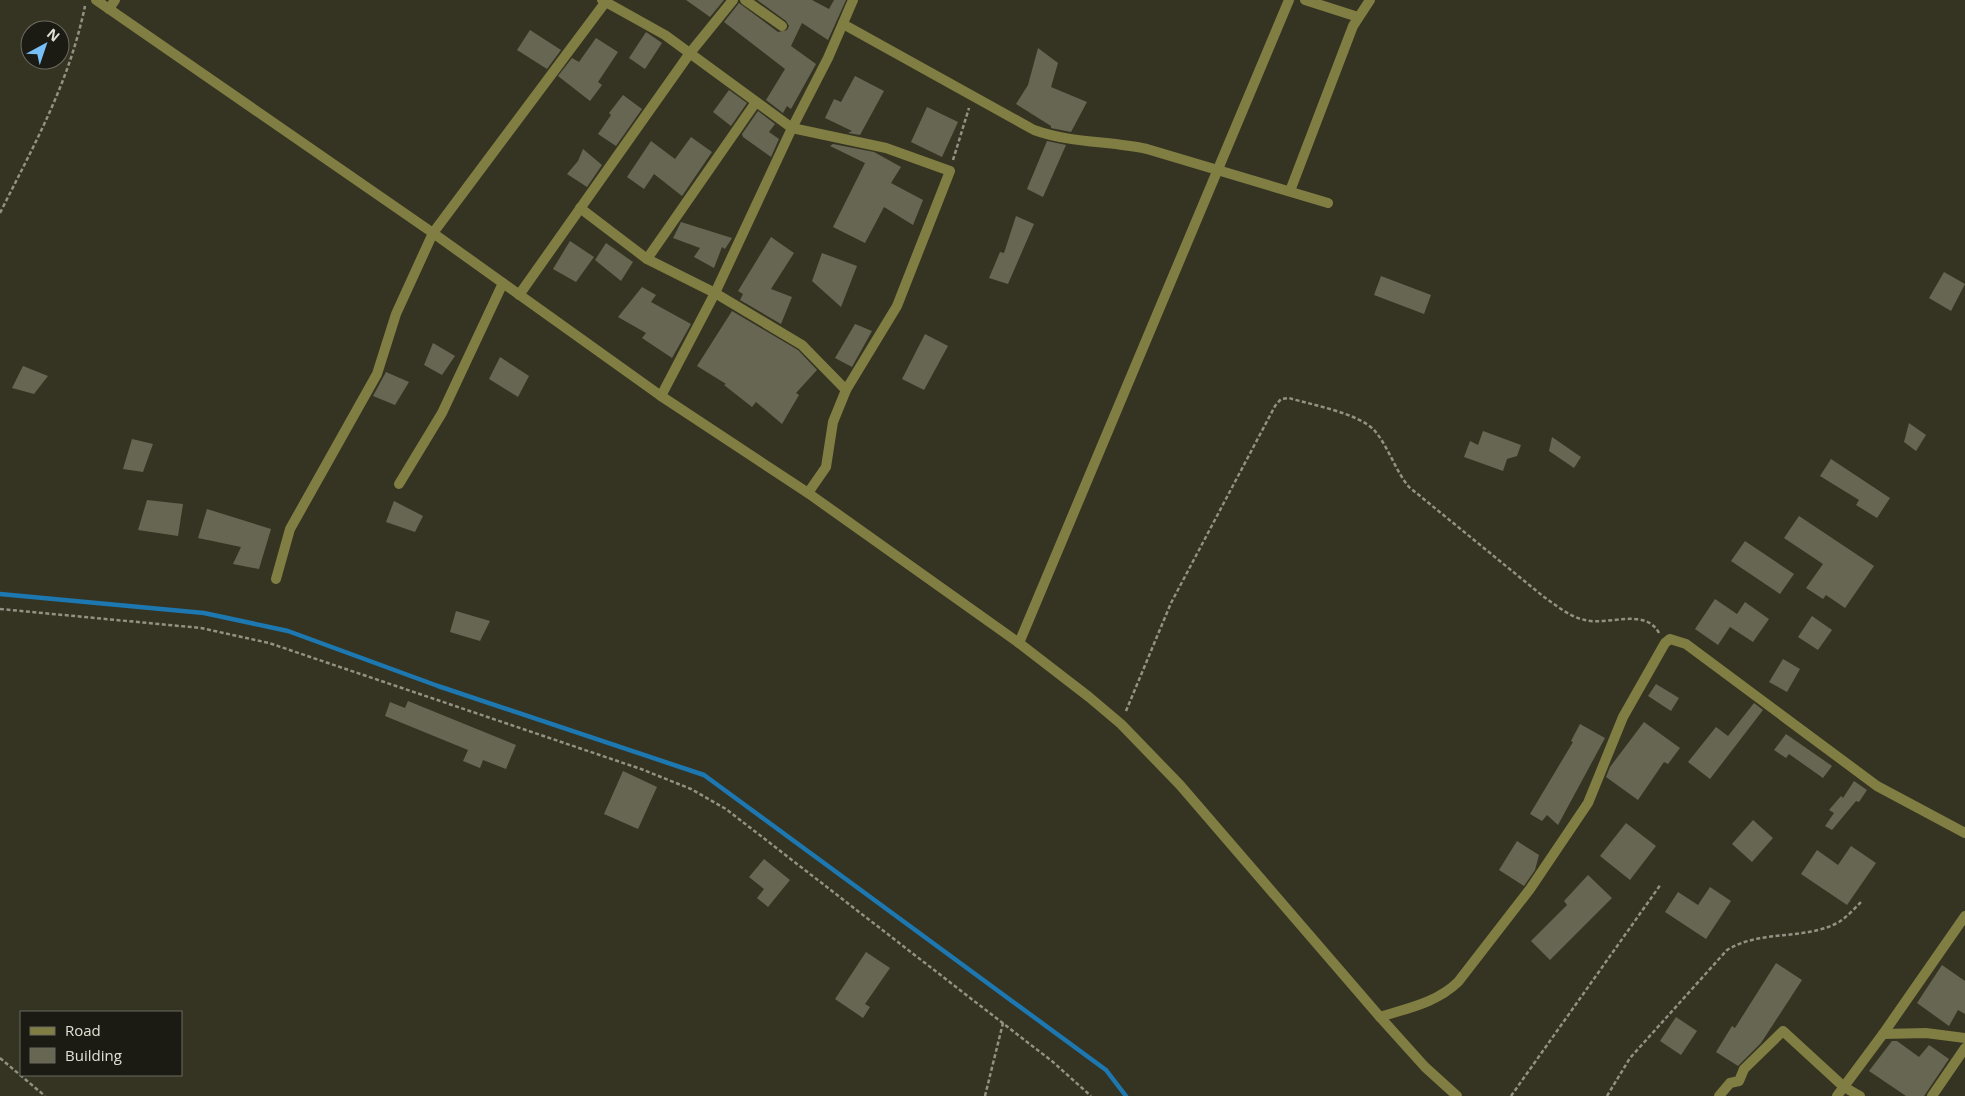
<svg xmlns="http://www.w3.org/2000/svg" width="1965" height="1096" viewBox="0 0 1965 1096" font-family="'Open Sans',sans-serif">
<style>
.lines{fill:none;stroke-linecap:round;stroke-linejoin:round}
.stream{stroke:#1d78b1;stroke-width:4.5}
.building{fill:#676652}
.path{stroke:#929183;stroke-width:2.5;stroke-dasharray:4 2.5;stroke-linecap:butt}
.minor{stroke:#817e43;stroke-width:10}
.tertiary{stroke:#817e43;stroke-width:10}
</style>
<rect width="100%" height="100%" fill="#353422"/>
<g class="lines">
<!-- stream -->
<polyline class="stream" points="0,594 204,613 288,631 438,686 704,775 1106,1070 1126,1096"/>
</g>
<!-- building -->
<g class="building">
<polygon points="686,0 724,0 710,17"/>
<polygon points="757,0 812,0 829,9 834,0 846,0 828,40 802,23 791,46 816,64 791,109 787,106 783,113 766,100 785,69 724,22 739,3 778,32 787,30 789,26 786,21"/>
<polygon points="530,30 561,50 547,69 517,50"/>
<polygon points="646,32 662,43 645,69 629,58"/>
<polygon points="596,38 618,52 598,82 602,85 590,101 558,76 572,58 579,62"/>
<polygon points="1038,48 1058,63 1051,87 1087,102 1071,132 1051,128 1051,126 1016,104 1028,85"/>
<polygon points="855,76 884,91 860,135 848,133 852,131 825,118 834,99 841,102"/>
<polygon points="729,90 747,103 731,126 713,112"/>
<polygon points="623,95 642,109 616,146 598,134 611,115 609,113"/>
<polygon points="927,107 958,122 942,157 911,142"/>
<polygon points="758,111 775,124 769,132 779,139 771,157 743,137 742,134"/>
<polygon points="691,137 712,152 682,196 654,174 644,189 627,177 651,141 675,159"/>
<polygon points="1047,141 1066,145 1043,197 1027,189"/>
<polygon points="833,144 874,152 901,167 891,183 923,200 913,225 884,207 865,243 833,227 865,163 830,146"/>
<polygon points="583,149 602,165 587,187 567,174 578,161"/>
<polygon points="1016,216 1034,224 1008,284 989,278 1000,252 1004,253"/>
<polygon points="681,222 732,238 725,249 722,247 714,268 694,257 700,248 673,238"/>
<polygon points="771,237 794,253 771,289 792,297 781,324 740,300 743,294 738,291"/>
<polygon points="570,241 594,257 576,282 553,269"/>
<polygon points="606,243 633,262 621,281 595,260"/>
<polygon points="822,253 857,266 841,307 812,281"/>
<polygon points="1944,272 1965,284 1951,311 1929,298"/>
<polygon points="1381,276 1431,295 1424,314 1374,295"/>
<polygon points="642,287 656,295 651,302 691,324 672,358 642,338 646,333 618,317"/>
<polygon points="732,311 798,350 817,370 796,393 799,395 782,424 756,402 752,407 724,385 726,384 697,366"/>
<polygon points="855,324 872,331 852,367 835,358"/>
<polygon points="925,334 948,346 924,390 902,379"/>
<polygon points="433,343 455,356 442,375 424,365"/>
<polygon points="500,357 529,376 518,397 489,379"/>
<polygon points="23,366 48,376 34,394 12,388"/>
<polygon points="386,372 409,382 395,405 373,396"/>
<polygon points="1909,423 1926,435 1916,451 1904,442"/>
<polygon points="1483,431 1521,445 1517,456 1507,459 1503,471 1464,457 1470,441 1478,445"/>
<polygon points="1552,437 1581,457 1574,468 1549,451"/>
<polygon points="132,439 153,444 143,472 123,469"/>
<polygon points="1831,459 1890,498 1877,518 1856,505 1859,500 1820,476"/>
<polygon points="147,500 183,504 178,536 138,530"/>
<polygon points="394,501 423,516 415,532 386,522"/>
<polygon points="207,509 271,529 259,569 233,564 241,547 198,538"/>
<polygon points="1799,516 1874,566 1845,608 1826,595 1823,599 1806,588 1823,564 1784,538"/>
<polygon points="1745,541 1794,574 1780,594 1731,561"/>
<polygon points="1715,599 1737,614 1745,602 1769,619 1753,642 1730,627 1718,645 1695,629"/>
<polygon points="456,611 490,621 480,641 450,632"/>
<polygon points="1812,616 1832,630 1818,650 1798,637"/>
<polygon points="1783,659 1800,669 1787,692 1769,682"/>
<polygon points="1656,684 1679,698 1671,711 1648,696"/>
<polygon points="408,701 516,745 506,769 483,760 480,768 463,761 468,750 385,716 390,702 405,708"/>
<polygon points="1754,703 1763,710 1710,779 1688,762 1716,727 1728,736"/>
<polygon points="1644,722 1680,748 1668,764 1664,762 1638,800 1606,777 1610,767"/>
<polygon points="1580,724 1605,738 1558,825 1547,815 1542,821 1530,814 1573,742 1571,741"/>
<polygon points="1786,734 1832,766 1823,778 1789,754 1786,758 1774,750"/>
<polygon points="623,771 657,787 638,829 604,814"/>
<polygon points="1854,781 1867,790 1859,802 1856,801 1832,830 1825,826 1834,813 1829,810 1841,796 1843,798"/>
<polygon points="1753,820 1773,838 1752,862 1732,844"/>
<polygon points="1626,823 1656,846 1630,880 1600,856"/>
<polygon points="1517,841 1539,855 1535,870 1524,886 1499,870"/>
<polygon points="1851,846 1876,863 1847,905 1801,874 1817,850 1838,865"/>
<polygon points="764,859 790,880 768,907 757,898 764,889 749,877"/>
<polygon points="1588,875 1612,898 1550,960 1531,941 1567,905 1564,901"/>
<polygon points="1710,887 1731,901 1706,939 1665,912 1678,892 1698,905"/>
<polygon points="866,952 890,968 865,1004 870,1007 863,1018 835,999"/>
<polygon points="1776,963 1802,980 1761,1043 1738,1066 1716,1052 1732,1026 1735,1028"/>
<polygon points="1942,965 1965,981 1965,1014 1958,1010 1949,1026 1917,1003"/>
<polygon points="1676,1017 1697,1031 1681,1055 1660,1041"/>
<polygon points="1892,1041 1897,1041 1919,1057 1929,1045 1949,1059 1924,1096 1906,1096 1869,1071"/>
</g>
<g class="lines">
<!-- path -->
<g class="path">
<polyline points="953,160 969,108"/>
<path d="M0 213C35 143 69 83 85 6"/>
<polyline points="0,609 201,628 269,643 641,769 691,789 726,809 1053,1062 1091,1096"/>
<path d="M1126 711 1171 603 1275 406 1281 399 1289 398C1312 405 1359 413 1375 431 1389 448 1395 470 1409 487L1544 597C1557 606 1570 617 1585 620 1608 626 1645 607 1659 633"/>
<polyline points="0,1058 45,1096"/>
<polyline points="985,1096 1003,1023"/>
<polyline points="1511,1096 1661,884"/>
<path d="M1607 1096 1630 1058 1727 950C1761 929 1805 941 1839 922 1847 917 1855 908 1862 901"/>
</g>
<!-- minor -->
<g class="minor">
<polyline points="602,0 665,35 792,128 715,293 661,396"/>
<polyline points="745,0 782,26"/>
<polyline points="1305,0 1358,17"/>
<polyline points="109,9 115,0"/>
<path d="M843 24 1034 130C1070 143 1110 141 1147 149L1328 203"/>
<polyline points="1290,191 1353,26 1370,0"/>
<polyline points="580,208 647,259 715,293 802,345 846,390"/>
<polyline points="647,259 756,102"/>
<polyline points="519,295 690,53 733,0"/>
<polyline points="399,484 442,413 503,283"/>
<polyline points="808,493 826,467 833,422 846,390 897,306 950,171 886,148 792,128 828,58 853,0"/>
<polyline points="276,579 290,529 377,374 396,314 433,233 607,0"/>
<polyline points="1019,643 1289,0"/>
<path d="M1380 1017C1408 1008 1436 1003 1458 982L1530 889 1588 803 1623 717 1665 643 1670 639 1686 644 1877 786 1965 833"/>
<polyline points="1883,1034 1965,916"/>
<polyline points="1719,1096 1730,1083 1739,1081 1744,1069 1783,1031 1844,1087 1860,1096"/>
<polyline points="1837,1096 1883,1034 1926,1033 1965,1038"/>
<polyline points="1932,1096 1965,1048"/>
</g>
<!-- tertiary -->
<polyline class="tertiary" points="96,0 433,233 661,396 808,493 1019,643 1089,697 1121,724 1180,785 1380,1017 1425,1067 1457,1096"/>
</g>
<!-- legend -->
<rect x="20" y="1011" width="162" height="65" fill="#1c1b13" stroke="#6a6a61"/>
<rect x="30" y="1027" width="25" height="8" fill="#817e43" stroke="#6a6a61"/>
<text x="65" y="1036" font-size="15" fill="#e0e0d5">Road</text>
<rect x="30" y="1048" width="25" height="15" fill="#676652" stroke="#6a6a61"/>
<text x="65" y="1061" font-size="15" fill="#e0e0d5">Building</text>
<!-- north arrow -->
<g transform="translate(45 45) rotate(40)"><circle r="24" fill="#1c1b13" stroke="#6a6a61"/>
<path d="M0-4L9 19L0 12L-9 19Z" fill="#77c0f7"/>
<text y="-8" font-size="14" font-weight="bold" text-anchor="middle" fill="#e0e0d5">N</text>
</g>
</svg>
